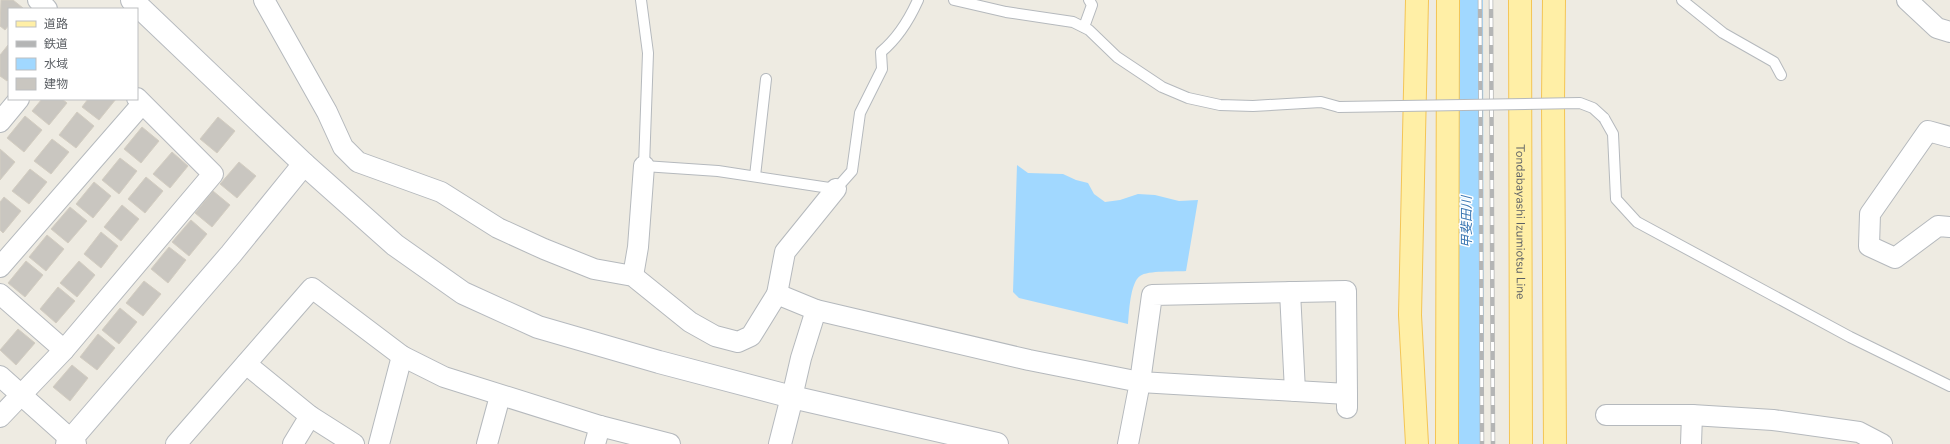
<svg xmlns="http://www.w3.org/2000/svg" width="1950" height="444" viewBox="0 0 1950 444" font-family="'Nunito Sans','Noto Sans JP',sans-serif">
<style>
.water{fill:#a1d8ff}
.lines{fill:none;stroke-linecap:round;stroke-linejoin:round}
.river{stroke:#a1d8ff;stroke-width:32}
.building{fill:#c9c6c0;stroke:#d3cdc1}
.lane-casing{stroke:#b5b9bd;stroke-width:12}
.street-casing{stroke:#b5b9bd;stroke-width:22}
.secondary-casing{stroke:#b6babf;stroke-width:24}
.primary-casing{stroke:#f4c555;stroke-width:24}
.lane{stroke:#fff;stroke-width:10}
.street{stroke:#fff;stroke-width:20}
.secondary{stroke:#fff;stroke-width:22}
.primary{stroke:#ffefa6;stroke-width:22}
.rail-casing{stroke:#b4b5b5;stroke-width:4.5}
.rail{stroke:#fff;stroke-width:3;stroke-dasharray:9;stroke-linecap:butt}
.lane-bridge-casing{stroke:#b5b9bd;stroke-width:12;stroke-linecap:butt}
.lane-bridge{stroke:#fff;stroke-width:10}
.labels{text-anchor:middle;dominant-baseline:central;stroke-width:3;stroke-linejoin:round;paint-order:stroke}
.street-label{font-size:12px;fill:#5b5f64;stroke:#fff}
.water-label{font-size:13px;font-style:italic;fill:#3c78b3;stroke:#fff}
</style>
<rect width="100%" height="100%" fill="#eeebe2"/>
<!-- water -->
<path class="water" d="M1017 165 1028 173 1063 174 1076 180 1088 183 1094 194 1105 202 1120 200 1138 194 1155 195 1179 201 1198 200 1186 271C1176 272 1148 270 1140 276 1130 283 1129 313 1128 324L1019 298 1013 292Z"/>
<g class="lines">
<!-- river -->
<polyline class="river" points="1467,0 1468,444"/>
</g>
<!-- building -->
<g class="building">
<polygon points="1,0 13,0 23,8 9,9 9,25 5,30 0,26"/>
<polygon points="8,45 9,78 7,81 0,76 0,55"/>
<polygon points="42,99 62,99 67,103 49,125 32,111"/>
<polygon points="88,99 116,99 99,120 82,107"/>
<polygon points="77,112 94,126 76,148 59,135"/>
<polygon points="25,116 42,130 24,152 7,138"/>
<polygon points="218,117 235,131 217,153 200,139"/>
<polygon points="142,127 159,141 141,163 124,149"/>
<polygon points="52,139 69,152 51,174 34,161"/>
<polygon points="0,149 15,162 0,180"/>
<polygon points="172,152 188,166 170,188 153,174"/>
<polygon points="120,158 137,171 119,194 102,180"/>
<polygon points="239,162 256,176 237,198 220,184"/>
<polygon points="30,169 47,182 29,204 12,191"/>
<polygon points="146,177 163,191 145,213 128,199"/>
<polygon points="94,182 111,196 93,218 76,204"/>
<polygon points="213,191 230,205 212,227 195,213"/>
<polygon points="4,197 21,211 3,233 0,230 0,202"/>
<polygon points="122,205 139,219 121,241 104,227"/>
<polygon points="70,207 87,221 68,243 51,229"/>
<polygon points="191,220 207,234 189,256 172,242"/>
<polygon points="101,232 118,246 101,268 84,254"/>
<polygon points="47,235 64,249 46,271 29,257"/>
<polygon points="169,247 186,260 168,283 151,269"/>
<polygon points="26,261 43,275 25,297 8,283"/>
<polygon points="79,261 95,275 77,297 60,283"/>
<polygon points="144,281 161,294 143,316 126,303"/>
<polygon points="58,287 75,301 56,323 40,309"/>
<polygon points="120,308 137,322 119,344 102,330"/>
<polygon points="18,329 35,343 16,365 0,350"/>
<polygon points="98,334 115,348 97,370 80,357"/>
<polygon points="72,365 88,378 70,401 53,387"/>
</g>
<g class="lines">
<defs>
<g id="lane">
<path d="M641 0 648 53 644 166 718 171 836 189 852 171 860 113 882 69 881 52C898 38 909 20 918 0"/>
<polyline points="954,0 1006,12 1073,22 1089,30 1117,57 1162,87 1188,98 1220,105 1253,106 1321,102 1339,107"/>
<polyline points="1682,0 1723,33 1774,62 1781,75"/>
<polyline points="1084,27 1092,5 1089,0"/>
<polyline points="1604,118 1613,134 1616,199 1637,222 1850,337 1950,386"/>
<polyline points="755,176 766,79"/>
</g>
<g id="street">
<polyline points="38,0 47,9"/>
<polyline points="264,0 327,112 343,147 358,162 441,192 498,228 544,249 594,269 633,276 690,322 715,336 738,342 751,336 777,294 816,310 1029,360 1140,382 1128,444"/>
<polyline points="1907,0 1937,28 1950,32"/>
<polyline points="0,122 19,99"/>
<polyline points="1950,137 1928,131 1870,214 1869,246 1895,258 1938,226 1950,227"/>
<polyline points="0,267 142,104"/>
<polyline points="633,276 638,247 644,166"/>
<polyline points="1290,292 1295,391"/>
<polyline points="0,294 64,350"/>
<polyline points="777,294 785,252 836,189"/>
<polyline points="246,364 310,416 354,444"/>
<polyline points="0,376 76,444"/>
<polyline points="1347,394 1140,382 1152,295 1346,291 1347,394 1347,408"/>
<polyline points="792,397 801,358 816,310"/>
<polyline points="1606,415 1692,415 1773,420 1859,432 1882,444"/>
<polyline points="0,417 64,350 213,174 137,98"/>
<polyline points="176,444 312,288 402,356 444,377 600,426 670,444"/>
<polyline points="293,444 310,416"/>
<polyline points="379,444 402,356"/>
<polyline points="487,444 500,396"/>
<polyline points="595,444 600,426"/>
<polyline points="1691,444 1692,415"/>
</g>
<g id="secondary">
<polyline points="132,0 304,164 395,245 463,293 538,327 659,362 792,397 997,444"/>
<polyline points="67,444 231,254 304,164"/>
<polyline points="780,444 792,397"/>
</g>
<g id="primary">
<polyline points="1417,0 1410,315 1417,444"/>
<path id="s1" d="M1520 0 1521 444"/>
<polyline points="1554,0 1553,101 1555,444"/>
<polyline points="1447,444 1448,0"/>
</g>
</defs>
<!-- lane casing -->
<use href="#lane" class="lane-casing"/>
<!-- street casing -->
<use href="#street" class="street-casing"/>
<!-- secondary casing -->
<use href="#secondary" class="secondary-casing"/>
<!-- primary casing -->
<use href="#primary" class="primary-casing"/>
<!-- lane -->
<use href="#lane" class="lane"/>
<!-- street -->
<use href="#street" class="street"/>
<!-- secondary -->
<use href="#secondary" class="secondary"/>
<!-- primary -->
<use href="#primary" class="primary"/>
<defs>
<g id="rail">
<polyline points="1480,0 1482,444"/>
<polyline points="1491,0 1493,444"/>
</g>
</defs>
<!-- rail casing -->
<use href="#rail" class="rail-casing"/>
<!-- rail -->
<use href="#rail" class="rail"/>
<defs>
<polyline id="lane-bridge" points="1339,107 1580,103 1593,108 1604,118"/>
</defs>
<!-- lane-bridge casing -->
<use href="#lane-bridge" class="lane-bridge-casing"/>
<!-- lane-bridge -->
<use href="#lane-bridge" class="lane-bridge"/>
</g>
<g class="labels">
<!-- street labels -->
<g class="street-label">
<text stroke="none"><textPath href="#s1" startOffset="222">Tondabayashi Izumiotsu Line</textPath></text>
</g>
<!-- water labels -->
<g class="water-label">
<text transform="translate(1467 222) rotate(-90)">甲斐田川</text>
</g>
</g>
<!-- legend -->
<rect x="8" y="8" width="130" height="92" fill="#ffffff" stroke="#bdbfc1"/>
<rect x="16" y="21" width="20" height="6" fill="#ffefa6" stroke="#bdbfc1"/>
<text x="44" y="28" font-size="12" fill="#5b5f64">道路</text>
<rect x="16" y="41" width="20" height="6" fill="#b4b5b5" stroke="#bdbfc1"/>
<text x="44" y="48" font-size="12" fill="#5b5f64">鉄道</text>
<rect x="16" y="58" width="20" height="12" fill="#a1d8ff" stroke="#bdbfc1"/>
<text x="44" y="68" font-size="12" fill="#5b5f64">水域</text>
<rect x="16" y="78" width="20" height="12" fill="#c9c6c0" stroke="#bdbfc1"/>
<text x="44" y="88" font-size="12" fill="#5b5f64">建物</text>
</svg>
